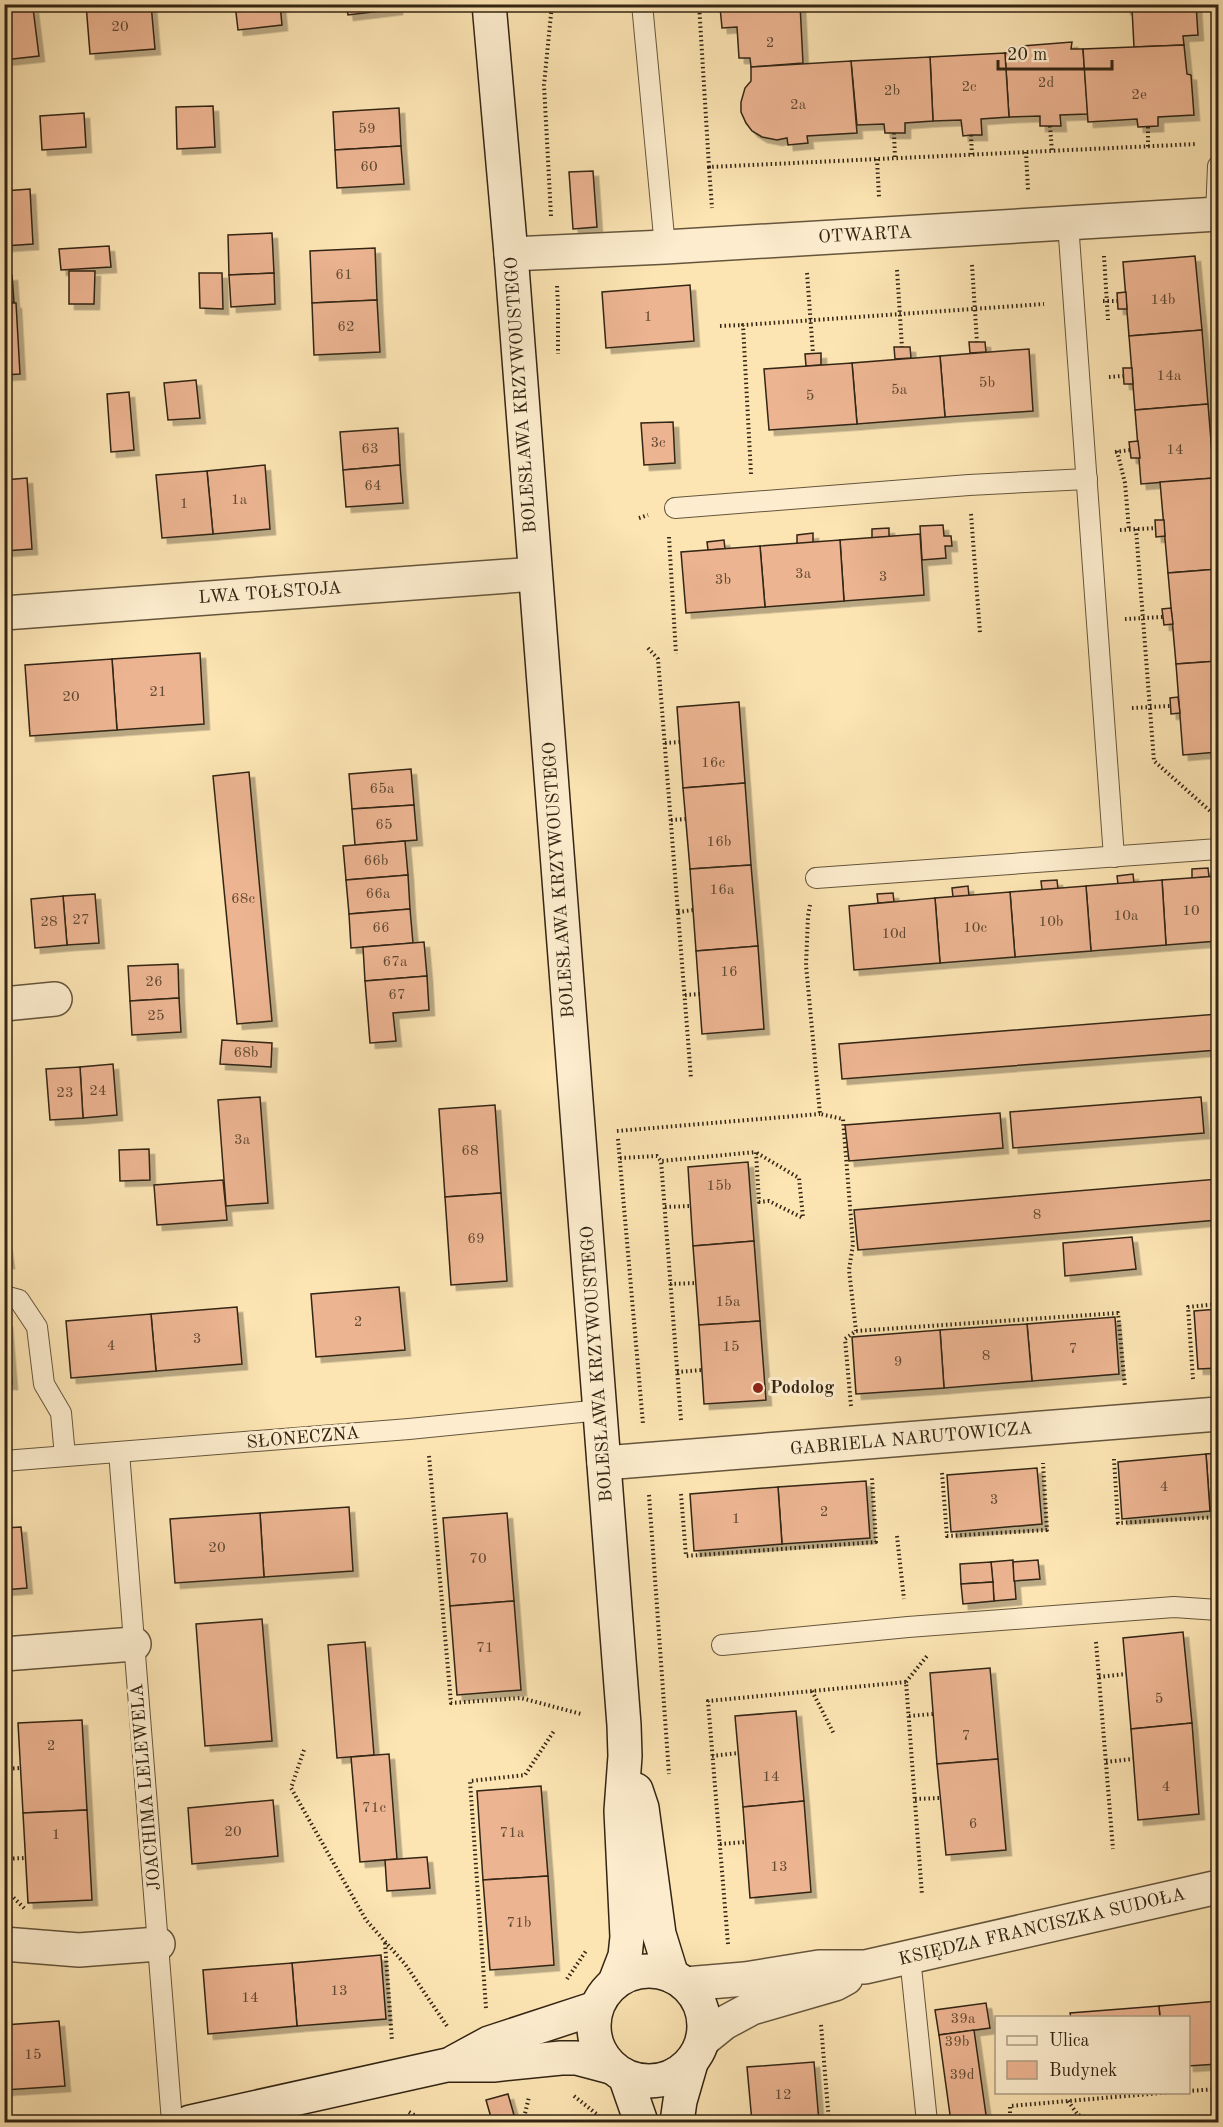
<svg xmlns="http://www.w3.org/2000/svg" width="1223" height="2127" viewBox="0 0 1223 2127" font-family="'Old Standard TT',serif">
<style>
.building{fill:#ecb491;stroke:#332513;stroke-width:1.5;filter:url(#shadow)}
.lines{fill:none;stroke-linecap:round;stroke-linejoin:round}
.lane-casing{stroke:#65553b;stroke-width:22}
.street-casing{stroke:#65553b;stroke-width:36}
.secondary-casing{stroke:#332513;stroke-width:36}
.path{stroke:#332513;stroke-width:4;stroke-dasharray:1.5 3;stroke-linecap:butt}
.lane{stroke:#fdedce;stroke-width:20}
.street{stroke:#fdedce;stroke-width:33}
.secondary{stroke:#fdedce;stroke-width:33}
.poi-dot{fill:#8f2418;stroke:#fdedce;stroke-width:2}
.labels{text-anchor:middle;dominant-baseline:central;stroke-width:6;stroke-linejoin:round;paint-order:stroke}
.number-label{font-size:15px;fill:#614932}
.street-label{font-size:18px;fill:#332513;stroke:#fdedce}
.poi-label{font-size:18px;font-weight:bold;fill:#332513;stroke:#fdedce;text-anchor:start}
</style>
<defs>
<filter id="shadow"><feDropShadow dx="5.5" dy="5.5" stdDeviation="0" flood-color="#0004"/></filter>
</defs>
<rect width="100%" height="100%" fill="#fce4b3"/>
<filter id="stains"><feTurbulence type="fractalNoise" baseFrequency=".00333" numOctaves="4"/><feColorMatrix values="0 0 0 0 .2 0 0 0 0 .09 0 0 0 0 .02 0 0 0 .5 -.17"/></filter>
<radialGradient id="worn" r=".72"><stop offset=".6" stop-color="#630" stop-opacity="0"/><stop offset="1" stop-color="#630" stop-opacity=".3"/></radialGradient>
<!-- building -->
<g class="building">
<polygon points="86,4 151,4 155,49 90,54"/>
<polygon points="235,4 280,4 282,25 238,30"/>
<polygon points="346,4 397,4 397,9 348,15"/>
<polygon points="735,4 800,4 803,63 751,67 750,58 739,58 737,27 722,28 720,7 735,6"/>
<polygon points="1125,4 1196,4 1198,35 1183,36 1184,45 1134,47 1132,9 1125,9"/>
<polygon points="33,8 39,56 4,60 4,11"/>
<polygon points="1072,42 1071,49 1083,49 1088,114 1060,115 1061,126 1040,126 1040,116 1009,117 1005,53 1022,52 1022,46"/>
<polygon points="1184,45 1187,74 1191,75 1194,115 1158,117 1158,126 1138,127 1137,119 1088,122 1083,49"/>
<polygon points="1005,53 1009,117 981,119 982,135 971,135 963,136 961,120 933,121 930,57"/>
<polygon points="930,57 933,121 905,123 905,133 885,133 884,124 857,125 851,61"/>
<polygon points="851,61 857,133 807,136 808,143 788,145 787,138 777,140 762,137 752,131 746,123 741,112 741,102 745,88 751,81 751,67"/>
<polygon points="213,106 215,147 177,149 176,107"/>
<polygon points="399,108 401,146 335,150 333,112"/>
<polygon points="84,113 86,147 42,150 40,116"/>
<polygon points="401,146 404,184 337,188 335,150"/>
<polygon points="593,171 597,227 573,229 569,172"/>
<polygon points="30,189 33,244 4,246 4,191"/>
<polygon points="272,233 274,273 229,275 228,235"/>
<polygon points="109,246 111,267 61,270 59,249"/>
<polygon points="375,248 377,300 312,303 310,251"/>
<polygon points="1195,256 1202,330 1129,336 1123,262"/>
<polygon points="69,271 95,271 94,304 69,304"/>
<polygon points="199,273 222,273 223,309 200,308"/>
<polygon points="274,273 275,304 231,307 229,275"/>
<polygon points="12,275 14,302 4,302 4,276"/>
<polygon points="690,285 694,341 606,348 602,292"/>
<polygon points="1126,292 1127,309 1118,309 1117,293"/>
<polygon points="377,300 380,352 314,355 312,303"/>
<polygon points="4,303 16,303 20,374 4,375"/>
<polygon points="1202,330 1208,404 1135,410 1129,336"/>
<polygon points="969,342 985,342 986,352 970,353"/>
<polygon points="894,347 910,347 911,358 895,359"/>
<polygon points="1029,349 1033,411 945,417 940,356"/>
<polygon points="821,353 821,365 806,366 805,354"/>
<polygon points="940,356 945,417 857,424 852,363"/>
<polygon points="852,363 857,424 769,430 764,369"/>
<polygon points="1123,368 1132,368 1133,384 1124,384"/>
<polygon points="196,380 200,418 168,420 164,383"/>
<polygon points="129,392 134,450 111,452 107,394"/>
<polygon points="1208,404 1214,478 1141,484 1135,410"/>
<polygon points="673,422 675,463 644,465 641,423"/>
<polygon points="398,428 400,465 343,470 340,432"/>
<polygon points="1138,441 1140,458 1131,458 1129,442"/>
<polygon points="265,465 270,529 213,534 207,471"/>
<polygon points="400,465 403,503 346,507 343,470"/>
<polygon points="207,471 213,534 162,538 156,475"/>
<polygon points="27,478 32,549 4,551 4,480"/>
<polygon points="1214,478 1218,478 1218,569 1168,573 1160,482"/>
<polygon points="1155,520 1164,520 1165,536 1156,537"/>
<polygon points="943,525 944,536 951,536 952,546 945,546 946,558 922,560 920,526"/>
<polygon points="889,528 889,537 872,538 872,529"/>
<polygon points="813,533 813,543 797,544 797,535"/>
<polygon points="920,534 924,595 844,601 840,540"/>
<polygon points="724,540 725,549 708,550 707,542"/>
<polygon points="840,540 844,601 765,607 760,546"/>
<polygon points="760,546 765,607 686,613 681,552"/>
<polygon points="1218,569 1218,661 1176,664 1168,573"/>
<polygon points="1171,608 1173,624 1164,625 1162,609"/>
<polygon points="200,653 204,724 117,730 112,659"/>
<polygon points="112,659 117,730 30,736 25,665"/>
<polygon points="1218,661 1218,752 1183,755 1176,664"/>
<polygon points="1178,697 1180,713 1171,714 1170,698"/>
<polygon points="739,702 745,783 683,788 677,707"/>
<polygon points="411,769 414,805 352,809 349,774"/>
<polygon points="249,772 272,1021 237,1024 213,776"/>
<polygon points="745,783 751,865 690,869 683,788"/>
<polygon points="414,805 417,840 355,845 352,809"/>
<polygon points="405,841 408,875 346,880 343,846"/>
<polygon points="751,865 758,946 696,951 690,869"/>
<polygon points="1208,868 1209,877 1192,878 1192,869"/>
<polygon points="1133,874 1134,883 1118,884 1117,876"/>
<polygon points="408,875 410,909 349,914 346,880"/>
<polygon points="1218,876 1218,941 1166,945 1162,880"/>
<polygon points="1057,880 1058,889 1042,890 1041,881"/>
<polygon points="1162,880 1166,945 1091,951 1086,886"/>
<polygon points="968,886 969,896 953,897 952,888"/>
<polygon points="1086,886 1091,951 1015,957 1010,892"/>
<polygon points="1010,892 1015,957 940,963 935,898"/>
<polygon points="893,893 894,902 878,903 877,894"/>
<polygon points="95,894 99,943 67,945 63,896"/>
<polygon points="63,896 67,945 35,948 31,899"/>
<polygon points="935,898 940,963 854,970 849,906"/>
<polygon points="410,909 413,943 351,948 349,914"/>
<polygon points="424,942 427,976 365,981 363,947"/>
<polygon points="758,946 764,1029 702,1034 696,951"/>
<polygon points="178,964 179,998 130,1001 128,966"/>
<polygon points="427,976 429,1010 393,1013 396,1041 370,1043 365,981"/>
<polygon points="179,998 181,1032 132,1035 130,1001"/>
<polygon points="1218,1014 1218,1050 842,1079 839,1044"/>
<polygon points="222,1040 272,1043 271,1067 220,1064"/>
<polygon points="113,1064 117,1115 83,1118 80,1067"/>
<polygon points="80,1067 83,1118 50,1120 46,1069"/>
<polygon points="260,1097 268,1203 226,1206 218,1100"/>
<polygon points="1201,1097 1204,1133 1013,1148 1010,1112"/>
<polygon points="495,1105 501,1193 445,1197 439,1109"/>
<polygon points="1000,1113 1003,1148 849,1161 845,1125"/>
<polygon points="149,1149 150,1180 120,1181 119,1150"/>
<polygon points="748,1162 754,1241 693,1246 688,1167"/>
<polygon points="1218,1179 1218,1220 858,1250 854,1210"/>
<polygon points="223,1180 227,1220 157,1225 154,1185"/>
<polygon points="501,1193 507,1281 451,1285 445,1197"/>
<polygon points="4,1228 9,1263 4,1263"/>
<polygon points="1132,1237 1136,1269 1065,1276 1063,1243"/>
<polygon points="754,1241 760,1321 699,1325 693,1246"/>
<polygon points="399,1287 405,1350 316,1357 311,1294"/>
<polygon points="237,1307 242,1364 156,1371 151,1314"/>
<polygon points="1218,1309 1218,1368 1198,1369 1194,1311"/>
<polygon points="151,1314 156,1371 71,1378 66,1321"/>
<polygon points="1115,1317 1119,1374 1032,1381 1027,1324"/>
<polygon points="760,1321 766,1400 704,1404 699,1325"/>
<polygon points="4,1322 7,1322 12,1384 4,1384"/>
<polygon points="1027,1324 1032,1381 944,1388 940,1330"/>
<polygon points="940,1330 944,1388 856,1394 852,1337"/>
<polygon points="1218,1453 1218,1511 1210,1511 1206,1454"/>
<polygon points="1206,1454 1210,1511 1122,1519 1118,1462"/>
<polygon points="1037,1468 1042,1524 951,1532 947,1475"/>
<polygon points="866,1481 870,1538 782,1544 778,1487"/>
<polygon points="778,1487 782,1544 694,1551 690,1494"/>
<polygon points="349,1507 353,1571 264,1577 260,1513"/>
<polygon points="260,1513 264,1577 175,1583 170,1519"/>
<polygon points="507,1513 514,1601 450,1606 443,1518"/>
<polygon points="21,1527 27,1588 4,1590 4,1528"/>
<polygon points="1013,1560 1016,1599 994,1601 991,1562"/>
<polygon points="1038,1560 1040,1579 1014,1581 1013,1562"/>
<polygon points="991,1562 993,1582 961,1584 960,1564"/>
<polygon points="993,1582 994,1601 963,1604 961,1584"/>
<polygon points="514,1601 521,1690 457,1695 450,1606"/>
<polygon points="262,1619 272,1741 205,1746 196,1624"/>
<polygon points="1183,1632 1192,1723 1131,1729 1123,1638"/>
<polygon points="365,1642 374,1755 337,1758 328,1645"/>
<polygon points="990,1668 998,1759 937,1764 930,1673"/>
<polygon points="796,1711 804,1801 743,1807 735,1716"/>
<polygon points="82,1720 87,1810 23,1813 18,1723"/>
<polygon points="1192,1723 1199,1814 1138,1820 1131,1729"/>
<polygon points="389,1754 397,1859 360,1862 351,1757"/>
<polygon points="998,1759 1006,1850 946,1855 937,1764"/>
<polygon points="541,1786 548,1876 483,1880 477,1791"/>
<polygon points="273,1800 278,1856 192,1864 188,1808"/>
<polygon points="804,1801 811,1892 750,1898 743,1807"/>
<polygon points="87,1810 92,1900 28,1903 23,1813"/>
<polygon points="427,1857 430,1888 387,1891 385,1860"/>
<polygon points="548,1876 554,1965 490,1970 483,1880"/>
<polygon points="381,1955 386,2019 297,2026 292,1963"/>
<polygon points="292,1963 297,2026 208,2034 203,1970"/>
<polygon points="1218,2001 1218,2064 1188,2066 1188,2018 1160,2018 1159,2006"/>
<polygon points="986,2003 990,2028 939,2035 935,2010"/>
<polygon points="1159,2006 1160,2018 1071,2018 1070,2013"/>
<polygon points="59,2021 65,2086 4,2090 4,2025"/>
<polygon points="974,2030 987,2122 951,2122 939,2035"/>
<polygon points="814,2062 819,2122 752,2122 747,2067"/>
<polygon points="508,2094 514,2115 492,2121 486,2100"/>
</g>
<g class="lines">
<defs>
<g id="lane">
<polyline points="642,4 665,247"/>
<polyline points="1216,214 1218,166"/>
<polyline points="1068,223 1114,857"/>
<polyline points="675,508 969,485 1087,479"/>
<polyline points="816,878 1218,849"/>
<polyline points="4,1296 19,1300 37,1327 44,1384 61,1413 65,1456"/>
<polyline points="119,1452 172,2122"/>
<polyline points="4,1461 409,1429 601,1410"/>
<polyline points="722,1645 908,1627 1174,1607 1218,1610"/>
<polyline points="910,1957 927,2122"/>
</g>
<g id="street">
<polyline points="511,254 665,247 1218,214"/>
<polyline points="4,613 535,574"/>
<polyline points="4,1004 55,999"/>
<polyline points="604,1463 1218,1414"/>
<polyline points="4,1654 134,1644"/>
<polyline points="4,1944 79,1950 158,1944"/>
<polyline points="685,1984 745,1979 819,1967 865,1967 1218,1887"/>
<polyline points="703,2040 724,2023 752,2008 835,1984 846,1978"/>
</g>
<g id="secondary">
<polyline points="489,4 511,254 624,1725 625,1756 621,1811 627,1937 625,1956 615,1982"/>
<polyline points="636,1790 642,1808 659,1934 672,1976"/>
<circle cx="649" cy="2026" r="55"/>
<polyline points="454,2062 489,2043 596,2008"/>
<polyline points="625,2076 641,2122"/>
<polyline points="190,2122 447,2065 493,2065 561,2058 577,2058 611,2067"/>
<polyline points="677,2122 680,2101 691,2063"/>
</g>
</defs>
<!-- lane casing -->
<use href="#lane" class="lane-casing"/>
<!-- street casing -->
<use href="#street" class="street-casing"/>
<!-- secondary casing -->
<use href="#secondary" class="secondary-casing"/>
<!-- path -->
<g class="path">
<polyline points="699,4 709,167 1197,144"/>
<polyline points="1050,126 1052,151"/>
<polyline points="1148,127 1148,147"/>
<polyline points="894,133 895,158"/>
<polyline points="971,135 972,155"/>
<polyline points="1026,152 1028,190"/>
<polyline points="877,159 879,197"/>
<polyline points="709,167 712,208"/>
<polyline points="551,216 544,85 552,4"/>
<polyline points="1104,256 1108,320"/>
<polyline points="972,265 977,342"/>
<polyline points="897,270 902,347"/>
<polyline points="807,273 813,353"/>
<polyline points="557,286 558,305 558,354"/>
<polyline points="1103,301 1118,301"/>
<polyline points="720,326 743,325"/>
<polyline points="1109,377 1123,376"/>
<polyline points="1117,451 1125,483 1129,530"/>
<polyline points="1115,452 1130,450"/>
<polyline points="751,474 743,325 1044,304"/>
<polyline points="971,514 980,633"/>
<polyline points="639,518 648,515"/>
<polyline points="1136,529 1154,761 1218,818"/>
<polyline points="1120,530 1156,528"/>
<polyline points="669,537 676,654"/>
<polyline points="1125,619 1163,617"/>
<polyline points="648,648 658,659 691,1078"/>
<polyline points="1132,708 1170,706"/>
<polyline points="665,743 680,742"/>
<polyline points="671,820 686,819"/>
<polyline points="810,905 808,916 806,965 820,1114 843,1119 853,1244 849,1270 856,1331"/>
<polyline points="678,912 693,910"/>
<polyline points="685,995 700,994"/>
<polyline points="617,1131 820,1114"/>
<polyline points="618,1139 643,1424"/>
<polyline points="757,1153 799,1178 803,1217"/>
<polyline points="620,1158 657,1156 661,1161"/>
<polyline points="665,1207 690,1206"/>
<polyline points="670,1284 696,1283"/>
<polyline points="677,1372 702,1370"/>
<polyline points="1193,1379 1188,1307 1218,1304"/>
<polyline points="851,1406 845,1339 856,1331 1118,1313 1125,1387"/>
<polyline points="681,1420 661,1161 756,1152 759,1202 769,1201 803,1218"/>
<polyline points="429,1456 451,1703 521,1698 581,1714"/>
<polyline points="1114,1459 1118,1523 1218,1517"/>
<polyline points="942,1473 947,1536 1047,1530 1043,1463"/>
<polyline points="681,1494 686,1556 876,1542 872,1478"/>
<polyline points="649,1495 669,1774"/>
<polyline points="897,1536 904,1599"/>
<polyline points="1096,1642 1113,1849"/>
<polyline points="1099,1677 1126,1674"/>
<polyline points="906,1682 927,1656"/>
<polyline points="812,1691 834,1734"/>
<polyline points="909,1716 933,1714"/>
<polyline points="304,1750 291,1788 366,1920 405,1964 447,2026"/>
<polyline points="712,1756 739,1753"/>
<polyline points="1106,1762 1133,1759"/>
<polyline points="4,1769 20,1768"/>
<polyline points="915,1799 940,1798"/>
<polyline points="720,1844 746,1842"/>
<polyline points="1213,1848 1218,1837"/>
<polyline points="4,1859 25,1858"/>
<polyline points="4,1888 25,1909"/>
<polyline points="385,1943 392,2041"/>
<polyline points="728,1944 708,1701 906,1682 922,1895"/>
<polyline points="567,1979 586,1951"/>
<polyline points="486,2008 470,1781 525,1775 554,1731"/>
<polyline points="821,2025 829,2122"/>
<polyline points="1188,2091 1218,2089"/>
<polyline points="574,2096 599,2116"/>
<polyline points="1068,2101 1078,2115 1102,2122"/>
<polyline points="409,2112 426,2122"/>
<polyline points="523,2122 529,2097"/>
<polyline points="1010,2122 1010,2106 1173,2092"/>
</g>
<!-- lane -->
<use href="#lane" class="lane"/>
<!-- street -->
<use href="#street" class="street"/>
<!-- secondary -->
<use href="#secondary" class="secondary"/>
</g>
<!-- markers -->
<circle class="poi-dot" cx="758" cy="1388" r="6"/>
<g class="labels">
<!-- number labels -->
<g class="number-label">
<text x="120" y="27">20</text>
<text x="770" y="43">2</text>
<text x="1046" y="83">2d</text>
<text x="969" y="87">2c</text>
<text x="892" y="91">2b</text>
<text x="1139" y="95">2e</text>
<text x="798" y="105">2a</text>
<text x="367" y="129">59</text>
<text x="369" y="167">60</text>
<text x="344" y="275">61</text>
<text x="1163" y="300">14b</text>
<text x="648" y="317">1</text>
<text x="346" y="327">62</text>
<text x="1169" y="376">14a</text>
<text x="987" y="383">5b</text>
<text x="899" y="390">5a</text>
<text x="810" y="396">5</text>
<text x="658" y="443">3c</text>
<text x="370" y="449">63</text>
<text x="1175" y="450">14</text>
<text x="373" y="486">64</text>
<text x="239" y="500">1a</text>
<text x="184" y="504">1</text>
<text x="803" y="574">3a</text>
<text x="883" y="577">3</text>
<text x="723" y="580">3b</text>
<text x="158" y="692">21</text>
<text x="71" y="697">20</text>
<text x="713" y="763">16c</text>
<text x="382" y="789">65a</text>
<text x="384" y="825">65</text>
<text x="719" y="842">16b</text>
<text x="376" y="861">66b</text>
<text x="722" y="890">16a</text>
<text x="378" y="894">66a</text>
<text x="243" y="899">68c</text>
<text x="1191" y="911">10</text>
<text x="1126" y="916">10a</text>
<text x="81" y="920">27</text>
<text x="49" y="922">28</text>
<text x="1051" y="922">10b</text>
<text x="381" y="928">66</text>
<text x="975" y="928">10c</text>
<text x="894" y="934">10d</text>
<text x="395" y="962">67a</text>
<text x="729" y="972">16</text>
<text x="154" y="982">26</text>
<text x="397" y="995">67</text>
<text x="156" y="1016">25</text>
<text x="246" y="1053">68b</text>
<text x="98" y="1091">24</text>
<text x="65" y="1093">23</text>
<text x="242" y="1140">3a</text>
<text x="470" y="1151">68</text>
<text x="719" y="1186">15b</text>
<text x="1037" y="1215">8</text>
<text x="476" y="1239">69</text>
<text x="728" y="1302">15a</text>
<text x="358" y="1322">2</text>
<text x="197" y="1339">3</text>
<text x="111" y="1346">4</text>
<text x="731" y="1347">15</text>
<text x="1073" y="1349">7</text>
<text x="986" y="1356">8</text>
<text x="898" y="1362">9</text>
<text x="1164" y="1487">4</text>
<text x="994" y="1500">3</text>
<text x="824" y="1512">2</text>
<text x="736" y="1519">1</text>
<text x="217" y="1548">20</text>
<text x="478" y="1559">70</text>
<text x="485" y="1648">71</text>
<text x="1159" y="1699">5</text>
<text x="966" y="1736">7</text>
<text x="51" y="1746">2</text>
<text x="771" y="1777">14</text>
<text x="1166" y="1787">4</text>
<text x="374" y="1808">71c</text>
<text x="973" y="1824">6</text>
<text x="233" y="1832">20</text>
<text x="512" y="1833">71a</text>
<text x="56" y="1835">1</text>
<text x="779" y="1867">13</text>
<text x="519" y="1923">71b</text>
<text x="339" y="1991">13</text>
<text x="250" y="1998">14</text>
<text x="963" y="2019">39a</text>
<text x="957" y="2042">39b</text>
<text x="33" y="2055">15</text>
<text x="962" y="2075">39d</text>
<text x="783" y="2095">12</text>
</g>
<!-- street labels -->
<g class="street-label">
<text transform="translate(865 235) rotate(-3)">OTWARTA</text>
<text transform="translate(521 395) rotate(-94)">BOLESŁAWA KRZYWOUSTEGO</text>
<text transform="translate(270 593) rotate(-4)">LWA TOŁSTOJA</text>
<text transform="translate(559 880) rotate(-94)">BOLESŁAWA KRZYWOUSTEGO</text>
<text transform="translate(597 1364) rotate(-94)">BOLESŁAWA KRZYWOUSTEGO</text>
<text transform="translate(303 1438) rotate(-5)">SŁONECZNA</text>
<text transform="translate(911 1439) rotate(-5)">GABRIELA NARUTOWICZA</text>
<text transform="translate(146 1787) rotate(-95)">JOACHIMA LELEWELA</text>
<text transform="translate(1042 1927) rotate(-13)">KSIĘDZA FRANCISZKA SUDOŁA</text>
</g>
<!-- poi labels -->
<g class="poi-label">
<text x="770" y="1388">Podolog</text>
</g>
</g>
<!-- margin -->
<rect width="1223" height="2127" fill="none" stroke="#fce4b3" stroke-width="24"/>
<rect x="6" y="6" width="1211" height="2115" fill="none" stroke="#332513" stroke-width="3"/>
<rect x="12" y="12" width="1199" height="2103" fill="none" stroke="#332513" stroke-width="1.5"/>
<!-- legend -->
<rect x="995" y="2016" width="195" height="78" fill="#fdedce" stroke="#ac9d83" stroke-width="1.5"/>
<rect x="1007" y="2036" width="30" height="9" fill="#fdedce" stroke="#ac9d83" stroke-width="1.5"/>
<text x="1049" y="2046" font-size="18" fill="#332513">Ulica</text>
<rect x="1007" y="2061" width="30" height="18" fill="#ecb491" stroke="#ac9d83" stroke-width="1.5"/>
<text x="1049" y="2076" font-size="18" fill="#332513">Budynek</text>
<!-- scale -->
<path d="M998 60v9h114v-9" fill="none" stroke="#332513" stroke-width="3"/>
<text x="1007" y="60" font-size="18" fill="#332513" stroke="#fdedce" stroke-width="4.5" paint-order="stroke">20 m</text>
<rect width="100%" height="100%" filter="url(#stains)"/>
<rect width="100%" height="100%" fill="url(#worn)"/>
</svg>
